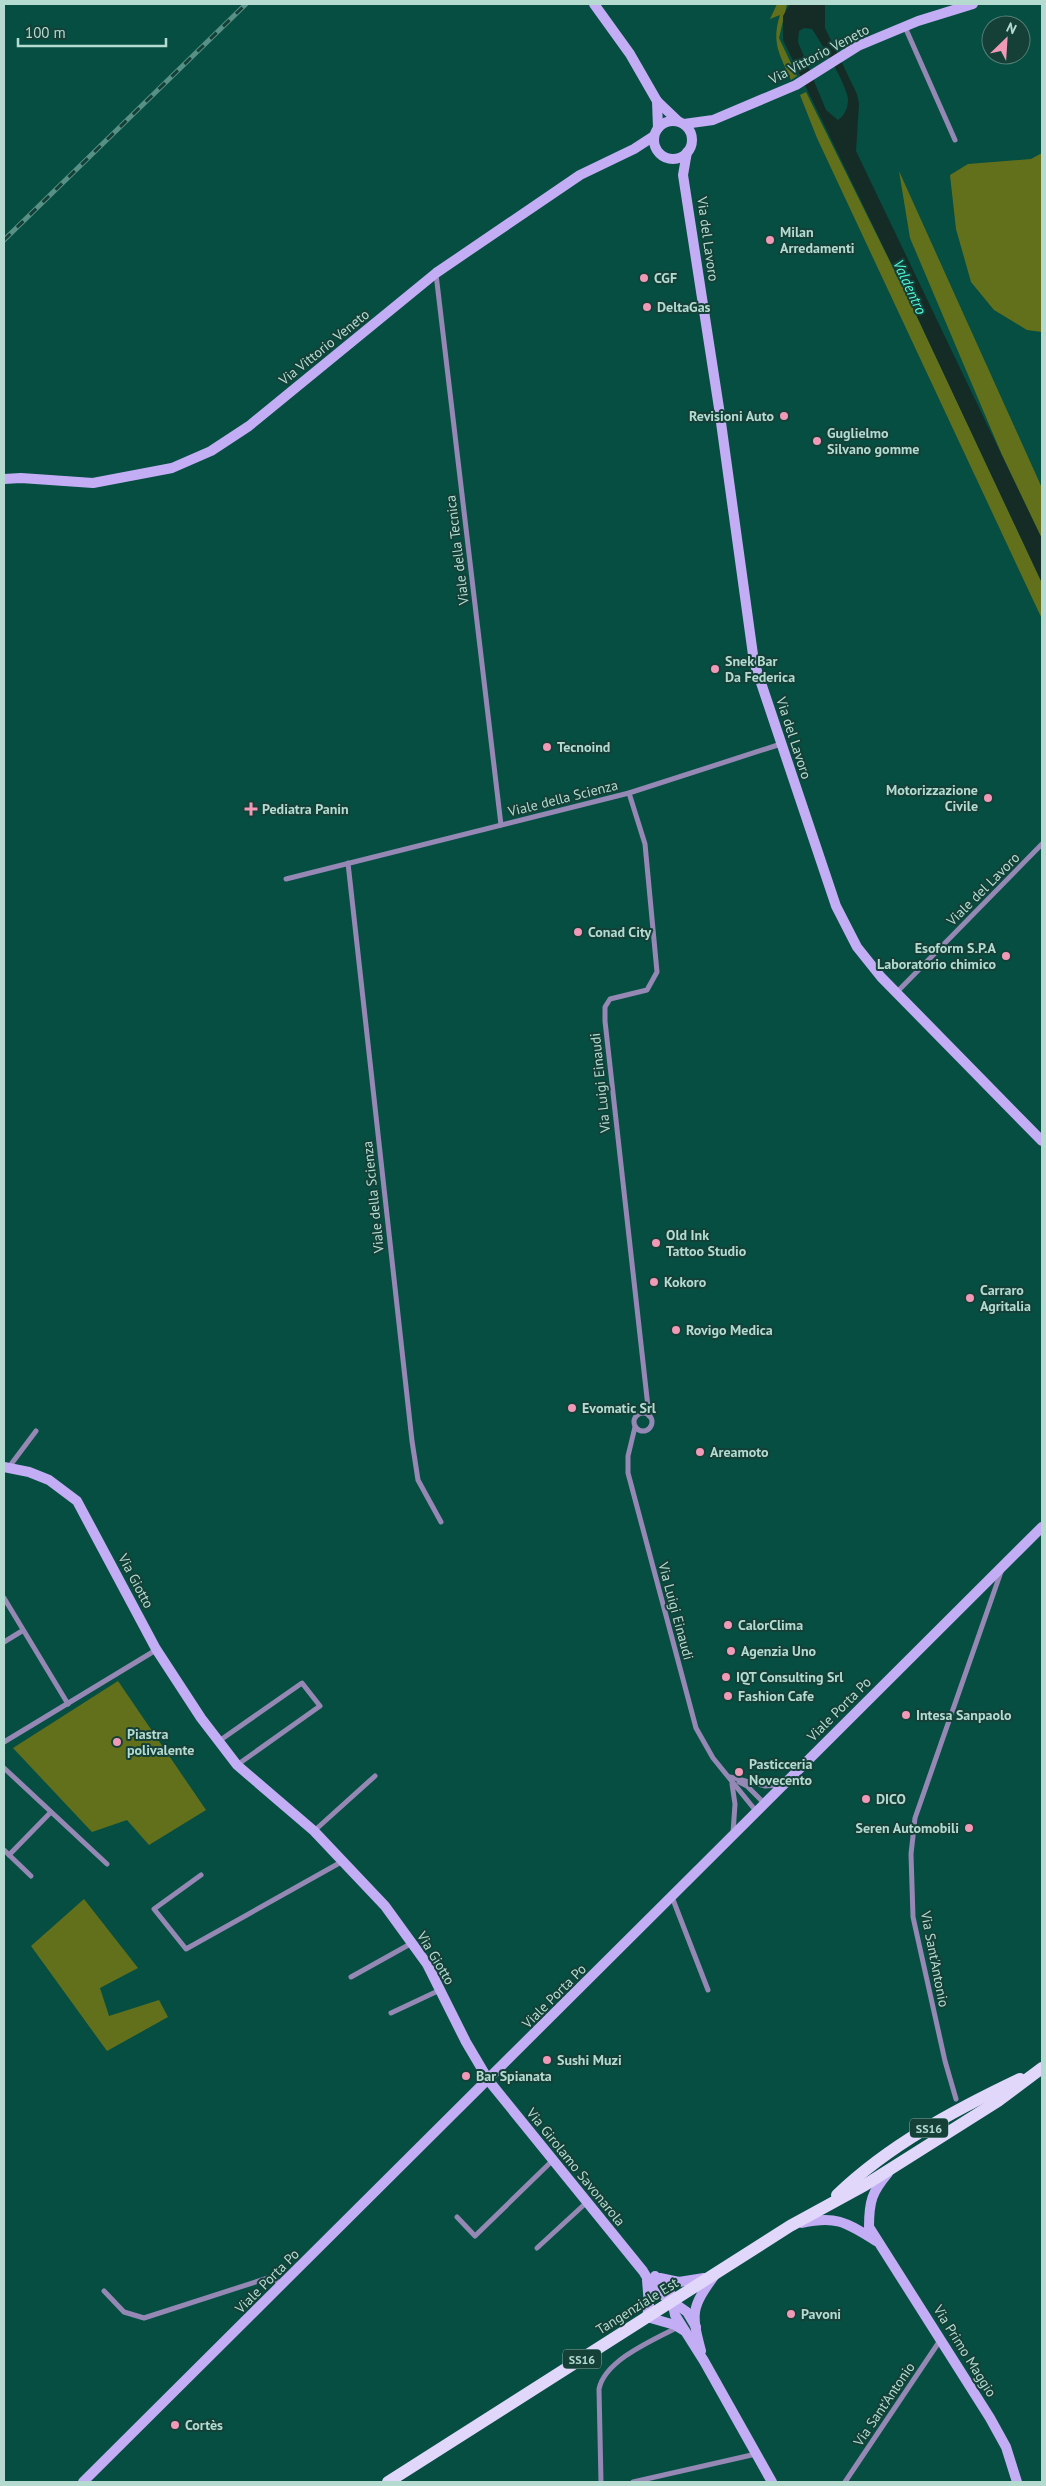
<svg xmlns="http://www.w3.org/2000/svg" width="1046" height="2486" viewBox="0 0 1046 2486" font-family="'PT Sans',sans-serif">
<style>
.green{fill:#63701b}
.water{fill:#152b26;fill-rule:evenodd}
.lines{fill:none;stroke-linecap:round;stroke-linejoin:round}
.street{stroke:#9588b4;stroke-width:5}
.secondary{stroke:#c3aef5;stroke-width:10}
.primary{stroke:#e1d7fb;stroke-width:12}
.rail-casing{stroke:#589085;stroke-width:5}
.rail{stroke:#144038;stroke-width:3;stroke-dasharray:9;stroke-linecap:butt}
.poi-dot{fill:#f09ab7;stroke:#144038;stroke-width:2}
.labels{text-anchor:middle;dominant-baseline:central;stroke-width:4;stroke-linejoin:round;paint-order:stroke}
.shield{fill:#144038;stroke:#85aca3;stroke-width:1}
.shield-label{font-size:12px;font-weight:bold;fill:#b5dbd1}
.street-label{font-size:14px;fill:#b5dbd1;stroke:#144038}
.poi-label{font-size:14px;font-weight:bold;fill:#b5dbd1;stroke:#144038;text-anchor:start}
.water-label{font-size:15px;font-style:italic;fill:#50f6d7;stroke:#144038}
</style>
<rect width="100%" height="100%" fill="#064e42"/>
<!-- green -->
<g class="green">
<path d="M777 4H787L779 38 797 76 791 80C780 55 771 43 780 15L770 19Z"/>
<polygon points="806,92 912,306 1042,583 1042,619 817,138 800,95"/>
<polygon points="1042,153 1042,332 1027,330 994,310 971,282 956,229 950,175 968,164 1031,159"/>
<polygon points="899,171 1042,488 1042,539 1002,455 910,238"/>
<polygon points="118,1681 206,1810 149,1845 127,1820 92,1832 13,1748"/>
<polygon points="84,1899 138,1968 100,1988 109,2016 159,2000 168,2017 107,2051 31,1946"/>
</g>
<!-- water -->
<path class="water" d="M790 4H825V28L857 94 859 104 856 151 1042 539V583L912 306 783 40V16ZM804 28 812 29C822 44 846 83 848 99 848 108 845 115 838 120L826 110 798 42 799 31Z"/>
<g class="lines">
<!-- street -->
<g class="street">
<polyline points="905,27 955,140"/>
<polyline points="436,274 501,825"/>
<polyline points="629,793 645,844 657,972 647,990 610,999 605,1007 605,1021 649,1416"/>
<polyline points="348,863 412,1441 418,1480 441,1522"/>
<polyline points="286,879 629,793 781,744"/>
<polyline points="896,993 1042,844"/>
<circle cx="643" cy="1422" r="9"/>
<polyline points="635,1427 628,1456 628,1473 696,1728 713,1758 756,1811"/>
<polyline points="9,1467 36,1431"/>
<polyline points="4,1598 68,1704"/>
<polyline points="4,1642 22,1631"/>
<polyline points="219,1741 302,1683 320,1706 237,1765"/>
<polyline points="4,1742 156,1650"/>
<polyline points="4,1768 107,1864"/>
<polyline points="730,1777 765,1786 781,1785"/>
<polyline points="739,1782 747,1786 764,1803"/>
<polyline points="732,1784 735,1804 733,1833"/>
<polyline points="314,1831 375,1776"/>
<polyline points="4,1850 31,1876"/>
<polyline points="9,1855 50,1813"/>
<polyline points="201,1875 154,1909 186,1949 343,1861"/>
<polyline points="672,1897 708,1990"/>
<polyline points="351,1977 412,1943"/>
<polyline points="391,2013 440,1990"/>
<polyline points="956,2099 945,2061 913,1917 911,1854 915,1818 1002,1569"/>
<polyline points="457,2217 475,2236 553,2160"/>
<polyline points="537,2248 587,2202"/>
<polyline points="104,2291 124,2312 144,2318 271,2277 282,2285"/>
<path d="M601 2482 599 2389C605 2360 653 2340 678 2327"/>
<polyline points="633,2482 756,2454"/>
<polyline points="845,2482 941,2339"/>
</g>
<!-- secondary -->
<g class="secondary">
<polyline points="594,4 630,54 657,101 678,121"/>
<polyline points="657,101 658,128"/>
<circle cx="673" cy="140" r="19"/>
<polyline points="684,124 713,120 796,85 858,46 918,21 973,4"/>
<polyline points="687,152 683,175 719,408 754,662 836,906 857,947 881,977 1042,1141"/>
<polyline points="4,479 21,478 93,483 172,468 211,451 249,426 436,273 580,175 634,149 654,136"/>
<polyline points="4,1467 29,1472 49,1480 77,1501 156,1649 201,1718 237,1765 314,1831 385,1906 427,1964 466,2042 489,2081 643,2271 654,2289 687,2312 696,2327"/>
<path d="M888 2173C872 2192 869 2201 869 2227L990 2418 1006 2447 1017 2482"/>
<path d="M802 2223C837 2215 847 2223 876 2241"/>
<polyline points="655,2276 670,2291 675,2315 704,2361 772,2482"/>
<polyline points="660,2278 679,2282 704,2278"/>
<polyline points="647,2280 649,2305 647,2317 675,2325 683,2330"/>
<path d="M701 2351C691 2313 691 2308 714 2276"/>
<path d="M83 2482C404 2165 722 1845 1042 1527"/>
</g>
<!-- primary -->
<g class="primary">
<path d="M837 2195C889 2145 955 2110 1020 2079"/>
<polyline points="388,2482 790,2226 865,2185 998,2101 1042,2068"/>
</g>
<defs>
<polyline id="rail" points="4,240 246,4"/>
</defs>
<!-- rail casing -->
<use href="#rail" class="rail-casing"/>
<!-- rail -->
<use href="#rail" class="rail"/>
</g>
<!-- markers -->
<g class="poi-dot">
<circle cx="770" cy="240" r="5"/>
<circle cx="644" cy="278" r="5"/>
<circle cx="647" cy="307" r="5"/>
<circle cx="784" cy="416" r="5"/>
<circle cx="817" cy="441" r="5"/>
<circle cx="715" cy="669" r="5"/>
<circle cx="547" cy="747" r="5"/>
<circle cx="988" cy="798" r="5"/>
<path d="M248.5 801.5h5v5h5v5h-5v5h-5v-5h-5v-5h5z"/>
<circle cx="578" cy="932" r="5"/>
<circle cx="1006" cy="956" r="5"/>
<circle cx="656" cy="1243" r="5"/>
<circle cx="654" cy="1282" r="5"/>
<circle cx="970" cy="1298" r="5"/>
<circle cx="676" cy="1330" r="5"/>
<circle cx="572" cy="1408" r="5"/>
<circle cx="700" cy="1452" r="5"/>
<circle cx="728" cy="1625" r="5"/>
<circle cx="731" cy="1651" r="5"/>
<circle cx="726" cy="1677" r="5"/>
<circle cx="728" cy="1696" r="5"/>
<circle cx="906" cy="1715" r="5"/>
<circle cx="117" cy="1742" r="5"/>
<circle cx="739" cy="1772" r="5"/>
<circle cx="866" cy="1799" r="5"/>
<circle cx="969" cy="1828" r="5"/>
<circle cx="547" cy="2060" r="5"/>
<circle cx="466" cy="2076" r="5"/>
<circle cx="791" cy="2314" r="5"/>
<circle cx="175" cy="2425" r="5"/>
</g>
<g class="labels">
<!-- shield labels -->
<g class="shield">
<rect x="910" y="2118.5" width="38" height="19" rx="4"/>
<rect x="563" y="2349.5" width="38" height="19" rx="4"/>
</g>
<g class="shield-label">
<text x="929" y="2128">SS16</text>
<text x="582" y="2359">SS16</text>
</g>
<!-- street labels -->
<g class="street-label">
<text transform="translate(819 54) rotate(-28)">Via Vittorio Veneto</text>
<text transform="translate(708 239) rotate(82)">Via del Lavoro</text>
<text transform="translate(324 347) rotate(-39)">Via Vittorio Veneto</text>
<text transform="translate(457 550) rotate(-97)">Viale della Tecnica</text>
<text transform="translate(794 738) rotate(72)">Via del Lavoro</text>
<text transform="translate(563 798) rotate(-14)">Viale della Scienza</text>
<text transform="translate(983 889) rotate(-45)">Viale del Lavoro</text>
<text transform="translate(600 1083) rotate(-96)">Via Luigi Einaudi</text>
<text transform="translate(373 1197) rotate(-96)">Viale della Scienza</text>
<text transform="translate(136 1581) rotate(62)">Via Giotto</text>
<text transform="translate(676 1611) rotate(75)">Via Luigi Einaudi</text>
<text transform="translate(839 1709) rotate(-45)">Viale Porta Po</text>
<text transform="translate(436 1958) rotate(59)">Via Giotto</text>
<text transform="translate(935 1959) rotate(79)">Via Sant'Antonio</text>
<text transform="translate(554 1996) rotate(-45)">Viale Porta Po</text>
<text transform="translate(576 2167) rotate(51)">Via Girolamo Savonarola</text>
<text transform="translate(267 2281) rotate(-45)">Viale Porta Po</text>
<text transform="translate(637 2306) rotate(-32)">Tangenziale Est</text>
<text transform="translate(965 2351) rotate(58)">Via Primo Maggio</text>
<text transform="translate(884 2404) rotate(-56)">Via Sant'Antonio</text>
</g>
<!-- poi labels -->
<g class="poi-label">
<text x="780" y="232">Milan<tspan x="780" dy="16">Arredamenti</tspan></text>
<text x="654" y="278">CGF</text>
<text x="657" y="307">DeltaGas</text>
<text x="774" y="416" text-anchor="end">Revisioni Auto</text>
<text x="827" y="433">Guglielmo<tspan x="827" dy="16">Silvano gomme</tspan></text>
<text x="725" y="661">Snek Bar<tspan x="725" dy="16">Da Federica</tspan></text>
<text x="557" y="747">Tecnoind</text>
<text x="978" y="790" text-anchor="end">Motorizzazione<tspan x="978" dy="16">Civile</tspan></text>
<text x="262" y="809">Pediatra Panin</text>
<text x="588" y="932">Conad City</text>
<text x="996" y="948" text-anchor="end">Esoform S.P.A<tspan x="996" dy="16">Laboratorio chimico</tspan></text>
<text x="666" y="1235">Old Ink<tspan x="666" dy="16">Tattoo Studio</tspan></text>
<text x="664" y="1282">Kokoro</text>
<text x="980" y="1290">Carraro<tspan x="980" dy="16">Agritalia</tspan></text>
<text x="686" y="1330">Rovigo Medica</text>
<text x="582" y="1408">Evomatic Srl</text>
<text x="710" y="1452">Areamoto</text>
<text x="738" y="1625">CalorClima</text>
<text x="741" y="1651">Agenzia Uno</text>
<text x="736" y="1677">IQT Consulting Srl</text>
<text x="738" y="1696">Fashion Cafe</text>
<text x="916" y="1715">Intesa Sanpaolo</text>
<text x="127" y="1734">Piastra<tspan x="127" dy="16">polivalente</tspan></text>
<text x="749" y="1764">Pasticceria<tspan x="749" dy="16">Novecento</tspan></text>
<text x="876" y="1799">DICO</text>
<text x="959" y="1828" text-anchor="end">Seren Automobili</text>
<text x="557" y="2060">Sushi Muzi</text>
<text x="476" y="2076">Bar Spianata</text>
<text x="801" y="2314">Pavoni</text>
<text x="185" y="2425">Cortès</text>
</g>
<!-- water labels -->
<g class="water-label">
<text transform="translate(910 287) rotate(65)">Valdentro</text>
</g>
</g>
<!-- border -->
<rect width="1046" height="2486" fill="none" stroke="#b5dbd1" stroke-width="10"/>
<!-- north arrow -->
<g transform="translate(1006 40) rotate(25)"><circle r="24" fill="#144038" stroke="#547e75"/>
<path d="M0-4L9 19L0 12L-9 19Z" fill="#f09ab7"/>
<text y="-8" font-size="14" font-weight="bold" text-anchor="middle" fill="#b5dbd1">N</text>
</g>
<!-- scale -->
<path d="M18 38v8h148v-8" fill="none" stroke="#b5dbd1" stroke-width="2.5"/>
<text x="25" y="38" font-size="15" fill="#b5dbd1" stroke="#144038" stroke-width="4" paint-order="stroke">100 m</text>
</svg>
